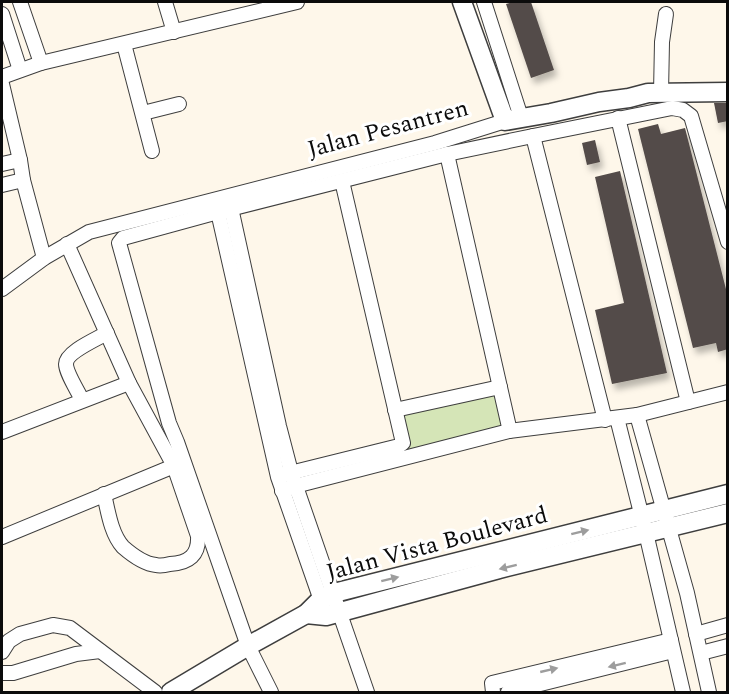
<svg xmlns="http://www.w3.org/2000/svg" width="729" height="694" viewBox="0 0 729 694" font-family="Spectral,serif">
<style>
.green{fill:#d5e5b7}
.building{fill:#534b48;filter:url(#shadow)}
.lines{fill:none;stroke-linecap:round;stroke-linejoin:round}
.minor-casing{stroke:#3e3e3e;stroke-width:16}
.tertiary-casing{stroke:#3e3e3e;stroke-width:21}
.minor{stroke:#fff;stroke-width:14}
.tertiary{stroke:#fff;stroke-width:18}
.oneway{fill:#9d9d9d}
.labels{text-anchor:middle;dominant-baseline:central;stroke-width:6;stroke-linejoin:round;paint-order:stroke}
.street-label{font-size:24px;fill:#0b0b0b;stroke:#fff}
</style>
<defs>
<filter id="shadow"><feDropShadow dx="3.5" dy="6" stdDeviation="3" flood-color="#0004"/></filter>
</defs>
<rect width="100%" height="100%" fill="#fef7ea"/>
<!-- green -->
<polygon class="green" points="500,387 509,431 407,457 395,410"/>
<!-- building -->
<g class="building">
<polygon points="513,2 531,2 554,70 531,78 506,4"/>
<polygon points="714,103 728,103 728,121 718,123"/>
<polygon points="658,124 661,134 685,128 728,297 728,349 718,352 716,343 693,348 638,129"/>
<polygon points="595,140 600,162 587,165 582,143"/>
<polygon points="620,171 667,373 612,384 595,310 624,303 595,177"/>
</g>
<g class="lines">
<defs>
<g id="minor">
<polyline points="20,2 41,63"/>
<polyline points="165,2 174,32"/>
<polyline points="484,2 519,111"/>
<polyline points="2,14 20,70"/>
<polyline points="124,44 152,151"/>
<polyline points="2,77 41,63 297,2"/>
<polyline points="2,84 20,160 23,180 44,258"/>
<polyline points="661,93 662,42 666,14"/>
<polyline points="143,113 179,104"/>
<polyline points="618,118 688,402"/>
<polyline points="533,136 605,420"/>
<polyline points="2,164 20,160"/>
<polyline points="2,185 23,180"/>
<polyline points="231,208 279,426 291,472 367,692"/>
<polyline points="218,212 278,477 323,606"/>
<path d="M67 244 129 383 174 466 198 536C199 555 189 563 170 564 166 565 160 566 156 565 145 564 131 554 123 547 111 534 108 511 104 494"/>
<polyline points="2,289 44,258 89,232 435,143 505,121"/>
<path d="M82 400C78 391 66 373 66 364 66 352 97 339 107 333"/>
<polyline points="395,410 500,387"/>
<polyline points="637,415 687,593 709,692"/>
<polyline points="617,418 646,533 683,692"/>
<polyline points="509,431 637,415 728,392"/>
<polyline points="2,432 129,383"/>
<polyline points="282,475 399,446 403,443 342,181"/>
<polyline points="282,491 295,486 509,431 509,427 447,154"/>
<polyline points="2,537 174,466"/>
<polyline points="696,634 728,625"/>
<polyline points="2,652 9,641 20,634 53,625 70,628 155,692"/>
<polyline points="701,653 728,646"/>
<polyline points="2,673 13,673 76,654 100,651"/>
<polyline points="271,692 248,646 177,442 169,423 119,243 123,238 218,212 447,154 528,137 672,108 683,110 691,116 728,242"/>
<polyline points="493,692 492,683 671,640"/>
<polyline points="508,692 673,651"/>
</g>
<g id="tertiary">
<polyline points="462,2 505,121 551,113 599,102 629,98 648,93 728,92"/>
<polyline points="306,614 326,616 499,569 728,513"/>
<polyline points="171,692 248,646 306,614 321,599 334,593 728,494"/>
</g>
</defs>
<!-- minor casing -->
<use href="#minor" class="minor-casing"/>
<!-- tertiary casing -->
<use href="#tertiary" class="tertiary-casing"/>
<!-- minor -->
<use href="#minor" class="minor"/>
<!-- tertiary -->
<use href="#tertiary" class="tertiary"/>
</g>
<!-- one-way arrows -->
<defs><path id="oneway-solid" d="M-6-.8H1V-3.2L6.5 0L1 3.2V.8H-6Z" transform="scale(1.5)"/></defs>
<g class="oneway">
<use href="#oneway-solid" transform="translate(580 532) rotate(-14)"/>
<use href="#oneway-solid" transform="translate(508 567) rotate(166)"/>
<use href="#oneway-solid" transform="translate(390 579) rotate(-14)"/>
<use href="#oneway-solid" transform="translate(617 665) rotate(166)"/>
<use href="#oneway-solid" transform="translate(549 670) rotate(-13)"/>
</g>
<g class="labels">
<!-- street labels -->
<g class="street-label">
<text transform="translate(388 129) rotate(-15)">Jalan Pesantren</text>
<text transform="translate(437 544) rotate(-15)">Jalan Vista Boulevard</text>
</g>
</g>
<!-- border -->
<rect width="729" height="694" fill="none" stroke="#0b0b0b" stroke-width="6"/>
</svg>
